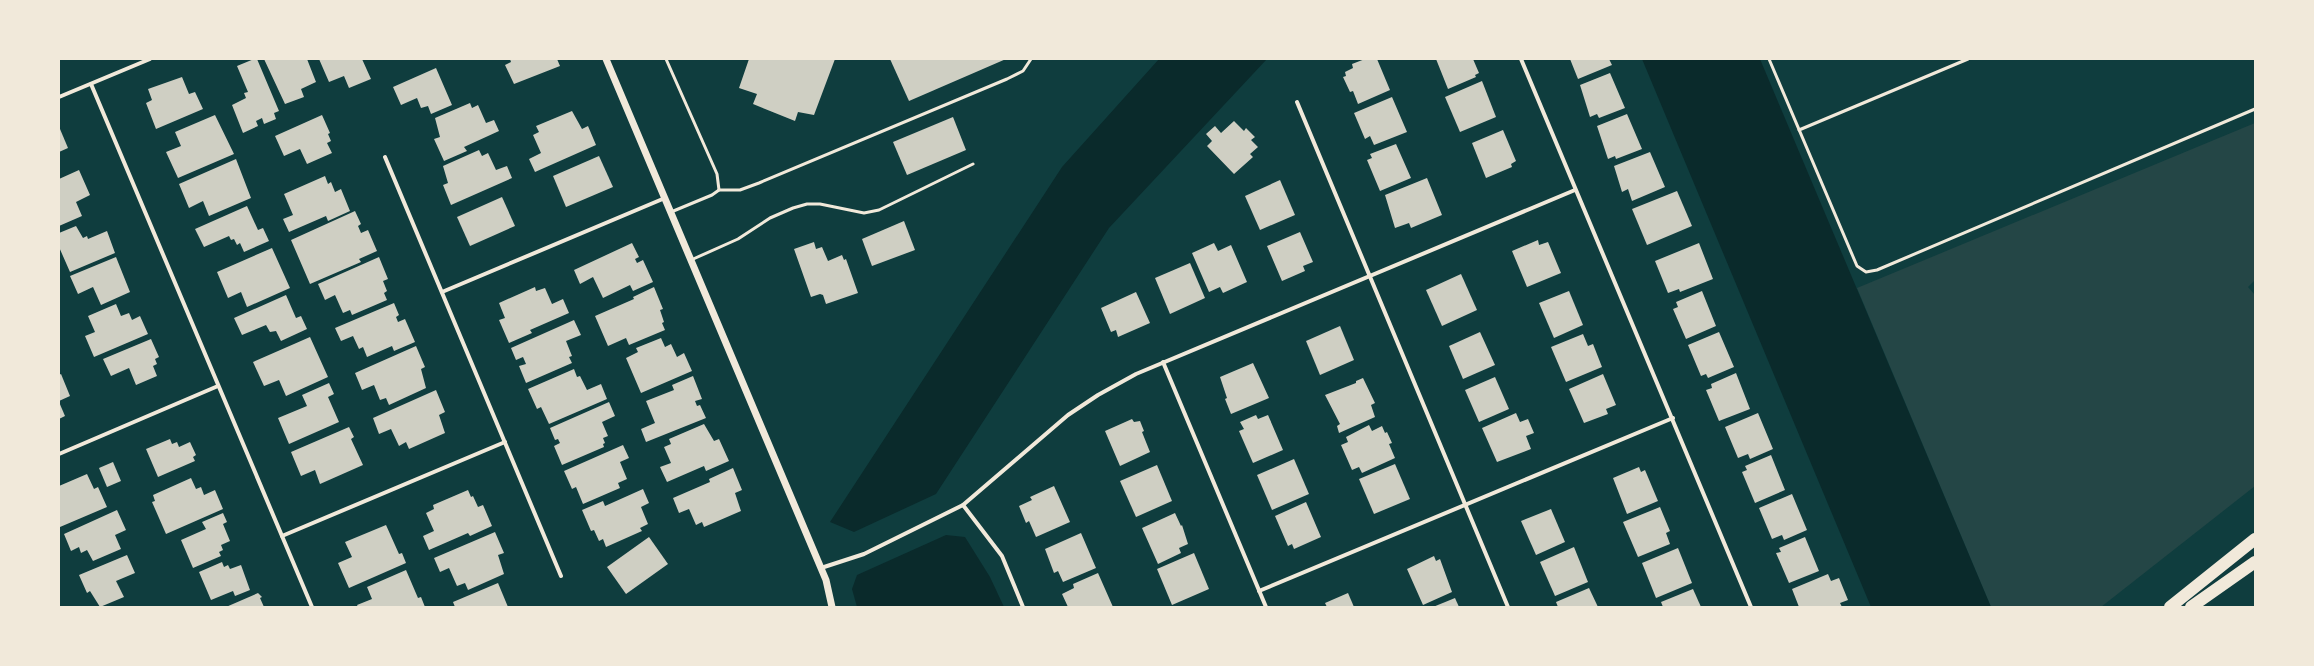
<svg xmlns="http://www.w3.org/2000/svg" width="2314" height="666" viewBox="0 0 2314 666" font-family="'DM Sans',sans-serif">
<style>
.green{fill:#244646}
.water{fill:#0a2a2b}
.building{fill:#cfcfc3}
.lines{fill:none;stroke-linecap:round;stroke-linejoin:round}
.service{stroke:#f1e9da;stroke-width:3}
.minor{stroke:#f1e9da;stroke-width:4}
.tertiary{stroke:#f1e9da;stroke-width:7}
.motorway{stroke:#f1e9da;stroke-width:12}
</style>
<rect width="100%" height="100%" fill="#0f3d3e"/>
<!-- green -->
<polygon class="green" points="2255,123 2255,280 2248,287 2255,295 2255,486 2101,607 1991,607 1857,288"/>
<!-- water -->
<g class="water">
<polygon points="1159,59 1267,59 1109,228 936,494 854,532 830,522 1062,167"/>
<polygon points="1642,59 1760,59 1991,607 1871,607"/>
<polygon points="946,535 965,537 990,577 1004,607 857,607 852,589 857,575"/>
</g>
<!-- building -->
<g class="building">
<polygon points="254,59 257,59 279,111 274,113 276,119 264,124 262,118 256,121 258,126 243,133 232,105 246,98 244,93 248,92 237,66"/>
<polygon points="264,59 307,59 316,82 301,89 304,97 285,104"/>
<polygon points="319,59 362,59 371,79 349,88 344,76 329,82"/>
<polygon points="510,59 557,59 560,66 514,84 505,65 511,62"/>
<polygon points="749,59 835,59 814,115 798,112 795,121 753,104 757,94 739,88"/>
<polygon points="890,59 1006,59 909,101"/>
<polygon points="1365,59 1377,59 1390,90 1358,104 1353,91 1350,92 1343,77 1346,76 1345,72 1353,68 1352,64"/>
<polygon points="1436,59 1473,59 1479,73 1475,75 1476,77 1448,89"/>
<polygon points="1570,59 1609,59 1612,65 1578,79"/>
<polygon points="436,68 452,105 431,114 428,106 421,108 417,98 401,105 393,87"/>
<polygon points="1610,73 1625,108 1599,118 1597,114 1590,117 1580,85"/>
<polygon points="182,77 189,94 195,92 203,109 156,129 146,103 152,100 148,89"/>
<polygon points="1482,81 1496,117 1460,132 1445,97"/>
<polygon points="1392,97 1407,132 1374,145 1370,136 1365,139 1354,113"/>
<polygon points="470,103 472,108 478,105 486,123 494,120 499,131 464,147 467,151 444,161 434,139 440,137 435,118"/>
<polygon points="572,111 582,129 588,126 596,145 535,172 529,159 541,153 533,135 539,132 536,126"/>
<polygon points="1627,114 1642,149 1616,159 1615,156 1608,159 1597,126"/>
<polygon points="215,115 234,154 178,178 166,152 181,146 175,132"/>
<polygon points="322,115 330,133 328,134 331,141 327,143 332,153 307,164 300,149 284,156 275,136"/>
<polygon points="953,117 966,150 907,175 893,142"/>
<polygon points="1234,121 1244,131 1246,128 1255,137 1251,140 1258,147 1250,154 1253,157 1234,174 1207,146 1212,141 1206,134 1215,126 1221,133"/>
<polygon points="60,129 68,148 59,152 59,130"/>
<polygon points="1503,130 1516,161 1511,164 1512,167 1486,178 1472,143"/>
<polygon points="1396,144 1411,178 1380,191 1367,160 1372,158 1370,154"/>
<polygon points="479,150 482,156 488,153 496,170 507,166 512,178 451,205 443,185 448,183 443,166"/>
<polygon points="1650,152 1665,187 1632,201 1628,189 1622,192 1614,166"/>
<polygon points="599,156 613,187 566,207 553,176"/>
<polygon points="236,159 251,198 209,216 203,201 189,208 179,184"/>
<polygon points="79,170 90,195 76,202 82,216 59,226 59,179"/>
<polygon points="325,176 328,184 331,182 335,192 341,189 350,211 328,221 326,216 289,232 283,219 293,215 284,194"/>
<polygon points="1427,178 1442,215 1411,228 1409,223 1395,228 1385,195"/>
<polygon points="1280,180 1295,215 1260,230 1245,196"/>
<polygon points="1677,191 1692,226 1647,245 1632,209"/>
<polygon points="502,197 515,226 470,246 457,217"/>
<polygon points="247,206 258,230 263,228 269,241 244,252 240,243 237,245 234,239 231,240 229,236 204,247 195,229"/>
<polygon points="355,211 361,224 358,226 361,233 368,230 377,251 359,259 361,262 310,284 291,240"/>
<polygon points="904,221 915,250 872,266 862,239"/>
<polygon points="76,226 83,238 87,236 88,239 107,231 115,253 70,272 59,247 59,233"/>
<polygon points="1300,232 1313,262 1303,266 1305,271 1282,281 1267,246"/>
<polygon points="1538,240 1539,245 1548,242 1561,273 1527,287 1512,251"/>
<polygon points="814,242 816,249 822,247 828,261 842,255 844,260 846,259 858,293 826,304 823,295 820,294 811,297 794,249"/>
<polygon points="632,243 639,257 635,259 637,263 643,260 653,282 633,291 630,285 603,298 593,277 580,284 574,270"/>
<polygon points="1214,243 1218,251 1231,245 1247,282 1223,293 1220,287 1209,292 1192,253"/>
<polygon points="1699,243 1713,279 1680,292 1679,289 1668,293 1655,261"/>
<polygon points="272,248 290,288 247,307 241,292 228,298 217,272"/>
<polygon points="116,257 130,292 101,305 93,287 78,294 70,276"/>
<polygon points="379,257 388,279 383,281 387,291 384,293 387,300 352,315 350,310 343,313 335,295 325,300 318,284"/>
<polygon points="1190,263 1205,298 1170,314 1155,278"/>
<polygon points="1461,274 1477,310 1442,326 1426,290"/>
<polygon points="535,287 536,291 545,288 552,304 563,299 569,313 530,330 532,333 509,343 499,320 505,318 499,303"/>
<polygon points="654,287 663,309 660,310 664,322 662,323 665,330 629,345 626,338 608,346 595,316 634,299 633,297"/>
<polygon points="1569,291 1583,325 1554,338 1539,303"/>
<polygon points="1702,291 1716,326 1686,339 1673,309 1678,307 1676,302"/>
<polygon points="1136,292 1150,323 1118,337 1116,330 1111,332 1101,308"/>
<polygon points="286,295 296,318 301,316 307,329 281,341 276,331 270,332 266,325 242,335 234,318"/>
<polygon points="394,303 399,315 396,317 398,322 405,319 415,342 394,351 392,346 367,357 363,347 359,349 353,336 341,341 335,328"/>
<polygon points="116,304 121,316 129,313 132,320 140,316 148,334 94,357 85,336 95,332 88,316"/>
<polygon points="574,320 581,335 566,341 572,356 569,357 572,363 526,383 519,366 526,364 523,357 516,360 511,348"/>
<polygon points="1340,326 1354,360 1320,375 1306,341"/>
<polygon points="1480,332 1495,365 1463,379 1449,346"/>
<polygon points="1719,332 1734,367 1708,378 1706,374 1701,376 1688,345"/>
<polygon points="1583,334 1588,346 1593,344 1602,367 1566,382 1551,347"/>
<polygon points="310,337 328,377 286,396 279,380 264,386 253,362"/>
<polygon points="661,338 665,347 671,344 677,357 684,353 692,371 641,393 626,358 638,352 636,348"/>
<polygon points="151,339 159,357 155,359 157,364 153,366 157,376 136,385 129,368 111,376 103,359"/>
<polygon points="416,346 425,367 421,369 426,388 389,405 386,398 380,400 374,385 362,390 355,373"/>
<polygon points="1253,363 1269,398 1231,414 1225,399 1227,398 1220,377"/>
<polygon points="574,369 577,377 580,376 587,390 601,384 607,399 549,424 541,407 537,409 528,389"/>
<polygon points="1736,373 1750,409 1719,421 1706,390 1712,388 1711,384"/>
<polygon points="61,374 70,396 59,401 59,375"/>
<polygon points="1603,374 1616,405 1606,409 1608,414 1584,423 1569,389"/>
<polygon points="693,376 702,399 695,401 697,406 700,405 706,418 646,442 641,429 655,423 646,401 674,390 672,385"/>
<polygon points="1495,377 1509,409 1479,422 1465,390"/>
<polygon points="1363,378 1375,403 1371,405 1375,417 1339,433 1337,426 1340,424 1325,395 1356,383 1356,381"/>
<polygon points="329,383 334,394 328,397 339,422 289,444 278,418 307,406 302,395"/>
<polygon points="436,390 445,412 439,415 445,433 409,449 406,442 399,446 391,429 379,434 373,418"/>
<polygon points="59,402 65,416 59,419"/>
<polygon points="609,402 615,416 602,422 608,436 603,438 605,443 603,444 604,447 562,465 554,446 560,443 558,439 555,440 550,428"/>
<polygon points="1516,413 1520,422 1528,419 1534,433 1526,436 1531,449 1497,462 1482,428"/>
<polygon points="1758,413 1773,449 1750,459 1748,454 1738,458 1725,427"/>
<polygon points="1256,415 1258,419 1268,415 1283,450 1253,463 1239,431 1244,429 1240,422"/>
<polygon points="1132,419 1134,422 1140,421 1144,431 1142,432 1150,452 1120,466 1105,431"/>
<polygon points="704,424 714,441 719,439 729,461 706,471 704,466 667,482 660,467 671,463 664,447 671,444 669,439"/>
<polygon points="1369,425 1372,431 1382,426 1385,433 1387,432 1392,443 1389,444 1395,458 1362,473 1359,467 1352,470 1341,445 1348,442 1346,437"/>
<polygon points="349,427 354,437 351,439 363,465 320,484 315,470 301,476 291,452"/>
<polygon points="170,439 172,444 177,442 179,447 190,442 196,455 193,457 195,461 158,477 146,449"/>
<polygon points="623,445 629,458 620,462 627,479 618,483 620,488 583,504 576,487 572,489 564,471"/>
<polygon points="1771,455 1785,490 1755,503 1742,472 1747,470 1745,466"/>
<polygon points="1294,459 1309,494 1272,510 1257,475"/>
<polygon points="113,462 121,481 107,487 99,468"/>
<polygon points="1395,464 1410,499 1374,514 1359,479"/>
<polygon points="1157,465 1172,501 1136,517 1120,481"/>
<polygon points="1639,467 1641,472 1645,470 1658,501 1627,514 1613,478"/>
<polygon points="733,468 742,490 735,493 741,511 704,527 702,522 696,525 689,509 679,513 673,498 710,482 709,479"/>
<polygon points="87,474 94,489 98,487 107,507 60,527 59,486"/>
<polygon points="191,478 196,489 201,487 204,495 215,490 223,509 166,534 152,502 155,501 153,495"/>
<polygon points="1054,486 1070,522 1036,537 1029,521 1026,523 1019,506 1032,500 1030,497"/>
<polygon points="643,489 649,503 641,507 648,524 640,528 642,531 606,547 603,539 599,541 594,530 591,531 582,510 603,501 605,506"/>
<polygon points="468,490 471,497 473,496 478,507 483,505 492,526 470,536 468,533 429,550 423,536 434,531 426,513 434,509 433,505"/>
<polygon points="1792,494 1807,530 1784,540 1782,535 1772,539 1759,508"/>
<polygon points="1306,502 1321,537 1294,549 1292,544 1288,546 1275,516"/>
<polygon points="1660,507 1670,531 1666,533 1670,544 1638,557 1623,522"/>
<polygon points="1551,509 1565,542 1536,555 1521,521"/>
<polygon points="117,510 126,530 115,535 121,549 93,561 87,550 81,553 79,547 71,551 64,534"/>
<polygon points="223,513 227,522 223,524 230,541 221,545 223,550 219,552 221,556 193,568 181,540 206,529 202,522"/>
<polygon points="1175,513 1181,526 1182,525 1188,544 1179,548 1181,553 1158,564 1142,528"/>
<polygon points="386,525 399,554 402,553 406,563 349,588 338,563 352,557 345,542"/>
<polygon points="495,532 504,553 498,555 504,574 468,590 465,583 457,586 449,568 440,572 434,558"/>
<polygon points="1081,533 1096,568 1063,582 1058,571 1054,573 1045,549"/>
<polygon points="649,537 668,564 626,594 607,567"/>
<polygon points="1805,537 1819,571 1789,583 1776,553 1781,552 1779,548"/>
<polygon points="1574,547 1588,582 1555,596 1540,562"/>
<polygon points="1678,548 1692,583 1656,598 1642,563"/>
<polygon points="1194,553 1209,589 1172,605 1157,569"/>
<polygon points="127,555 135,573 116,581 124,597 100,607 90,591 87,593 79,575"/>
<polygon points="1434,556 1436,561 1440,559 1452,592 1423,605 1407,569"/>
<polygon points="222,562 224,567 228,565 230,569 241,565 250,590 235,596 233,591 211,600 199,572"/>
<polygon points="406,570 418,598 421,597 425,607 358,607 357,605 372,599 367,587"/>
<polygon points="1098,573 1113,607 1068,607 1062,594 1074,588 1073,584"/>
<polygon points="1828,574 1831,581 1839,578 1848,600 1840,603 1842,607 1799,607 1792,589"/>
<polygon points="498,583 508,607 455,607 453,602"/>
<polygon points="1589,588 1598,607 1558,607 1556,602"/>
<polygon points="1693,589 1701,607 1663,607 1661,602"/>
<polygon points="258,593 262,597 260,598 264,607 226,607"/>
<polygon points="1348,593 1354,607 1327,607 1325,603"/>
<polygon points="1455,598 1459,607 1433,607"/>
</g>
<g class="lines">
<!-- service -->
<g class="service">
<polyline points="666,59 717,174 719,190"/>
<polyline points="1769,59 1857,266 1866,272 1877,270 2255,109"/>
<polyline points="1799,130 1968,59"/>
<polyline points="671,212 712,195 719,190 740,190 759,183 1007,79 1023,71 1031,59"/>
<polyline points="691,260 738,239 770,218 793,208 807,204 820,204 864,213 879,210 973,164"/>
</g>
<!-- minor -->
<g class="minor">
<polyline points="1521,59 1751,607"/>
<polyline points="91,84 312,607"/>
<polyline points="59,97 150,59"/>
<polyline points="1297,102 1508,607"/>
<polyline points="385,157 561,576"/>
<polyline points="442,292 665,198"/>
<polyline points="1163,362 1266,607"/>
<polyline points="59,454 218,386"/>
<polyline points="963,505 1002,556 1023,607"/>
<polyline points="282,536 505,442"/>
<polyline points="821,568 864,554 963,505 1068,415 1098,395 1136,374 1575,190"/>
<polyline points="1259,591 1673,418"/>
</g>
<!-- tertiary -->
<polyline class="tertiary" points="606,59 826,580 832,607"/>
<!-- motorway -->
<g class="motorway">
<polyline points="2170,607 2255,539"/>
<polyline points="2191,607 2255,562"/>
</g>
</g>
<!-- border -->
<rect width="2314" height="666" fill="none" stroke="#f1e9da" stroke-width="120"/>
</svg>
